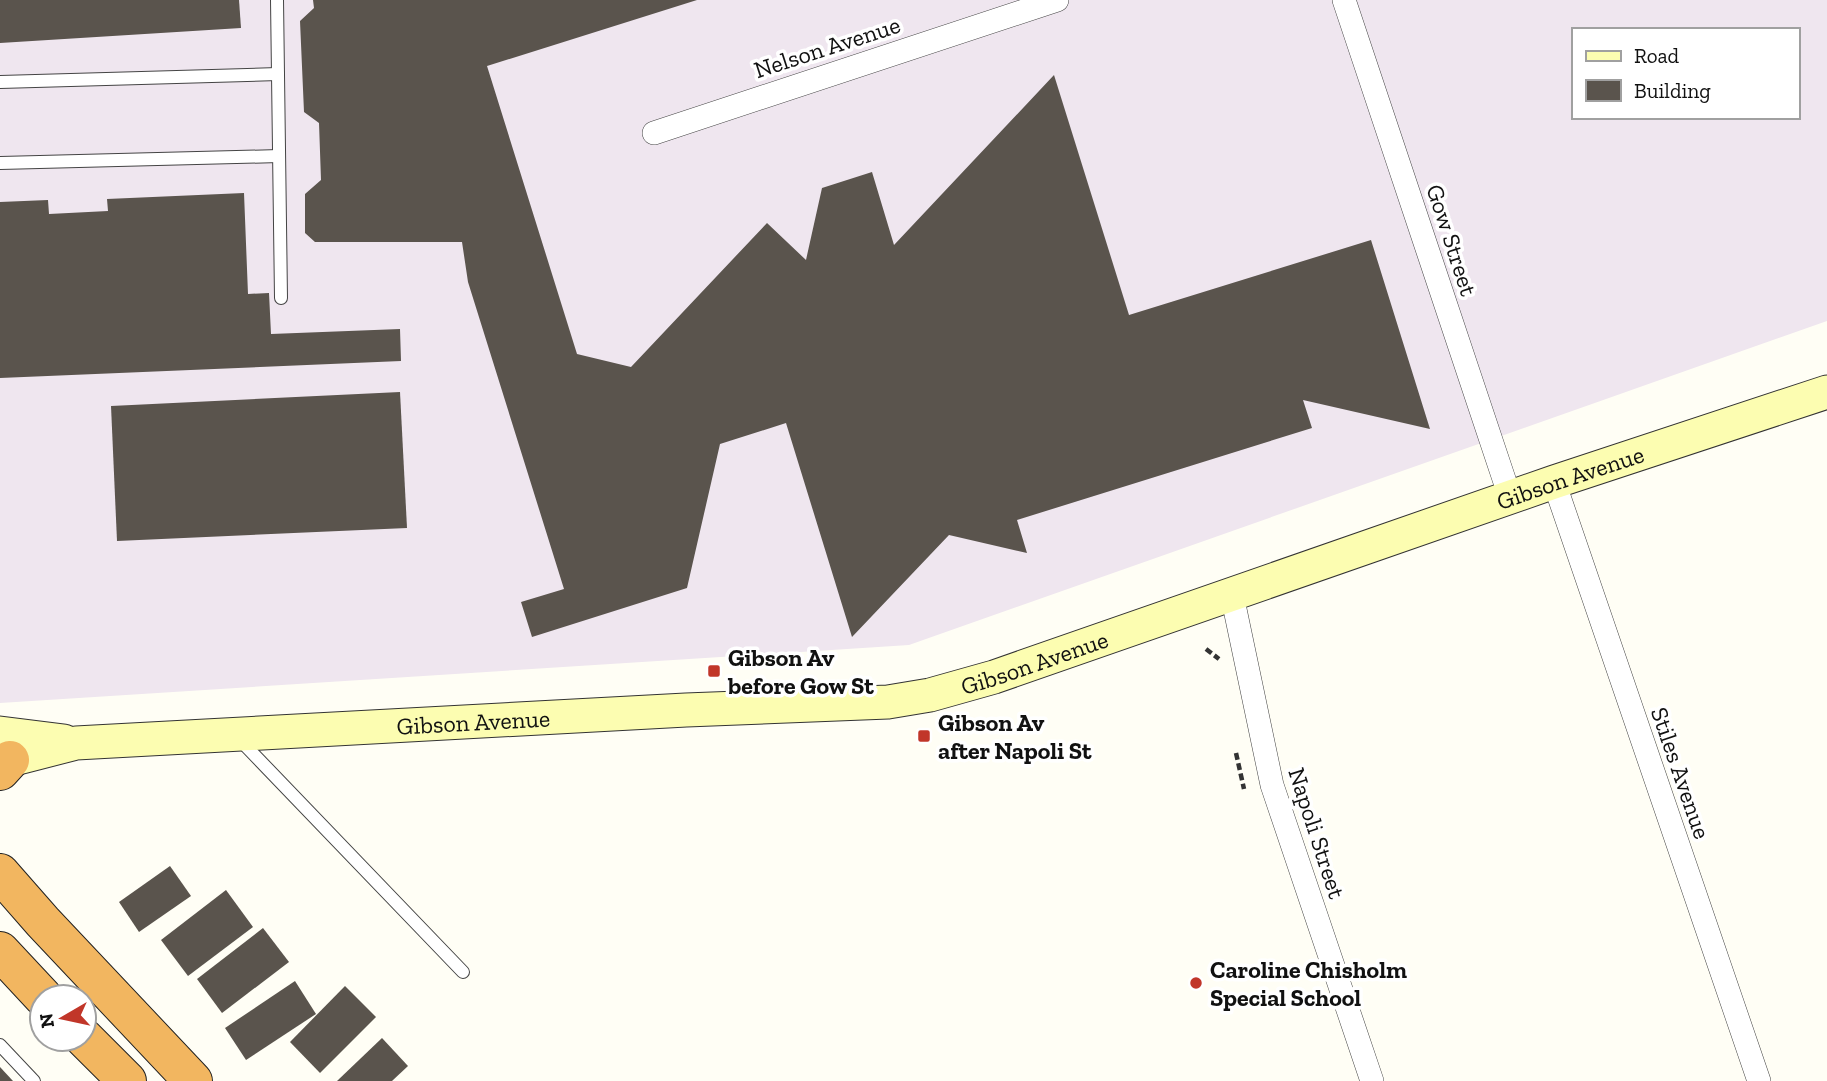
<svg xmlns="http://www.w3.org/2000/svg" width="1827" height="1081" viewBox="0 0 1827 1081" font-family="'Zilla Slab',serif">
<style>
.industrial{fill:#efe6ef;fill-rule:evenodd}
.building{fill:#5a544d}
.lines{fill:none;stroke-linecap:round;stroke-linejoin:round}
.lane-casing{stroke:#444;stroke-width:14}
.street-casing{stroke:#444;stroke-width:24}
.secondary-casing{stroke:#333;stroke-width:35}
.highway-casing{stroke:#222;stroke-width:40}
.path{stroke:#333;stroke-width:4.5;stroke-dasharray:7 3.5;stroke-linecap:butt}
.lane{stroke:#fff;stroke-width:12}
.street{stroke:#fff;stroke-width:23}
.secondary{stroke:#fcfdb1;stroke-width:33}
.highway{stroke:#f2b660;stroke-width:38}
.poi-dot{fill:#c13629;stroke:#fff;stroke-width:2.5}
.labels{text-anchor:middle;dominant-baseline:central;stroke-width:7;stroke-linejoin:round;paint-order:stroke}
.street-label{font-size:24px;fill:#111;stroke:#fff}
.poi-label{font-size:24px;font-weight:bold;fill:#111;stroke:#fff;text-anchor:start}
</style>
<rect width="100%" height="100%" fill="#fffef5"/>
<!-- industrial -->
<path class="industrial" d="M0 0H1827V321L909 645 0 703ZM1573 30H1797V117H1573Z"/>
<!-- building -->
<g class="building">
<polygon points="0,0 239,0 241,28 0,43"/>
<polygon points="313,0 697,0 487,66 577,354 631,367 767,223 806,260 822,188 872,172 894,245 1054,75 1129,315 1371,240 1430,429 1303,400 1312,428 1017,520 1027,553 949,535 852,637 786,423 720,444 687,588 532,637 521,602 564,589 468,282 462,242 315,242 305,233 305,194 321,180 319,123 304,112 300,21 314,8"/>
<polygon points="244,193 248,294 269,293 271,334 400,329 401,361 0,378 0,202 48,200 49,214 108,211 107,199"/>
<polygon points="400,392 407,528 117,541 111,406"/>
<polygon points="170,866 191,896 139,932 119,902"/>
<polygon points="226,890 253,927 188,976 161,940"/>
<polygon points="263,928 289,962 222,1013 197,979"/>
<polygon points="295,981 316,1014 246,1060 225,1028"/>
<polygon points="345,986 376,1017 320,1073 290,1042"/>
<polygon points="382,1038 408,1066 392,1081 337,1081"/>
<polygon points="0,1067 13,1081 0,1081"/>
</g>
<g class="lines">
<defs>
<g id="lane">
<polyline points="277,0 281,298"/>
<polyline points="0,82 278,74"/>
<polyline points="0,163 279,156"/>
<polyline points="240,740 463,972"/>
<polyline points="0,1045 34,1081"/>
</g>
<g id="street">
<polyline points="1344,0 1510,497"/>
<polyline points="654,133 1057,0"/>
<polyline points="1554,482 1759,1081"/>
<polyline points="1232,595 1272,785 1372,1081"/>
</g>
<g id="secondary">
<polyline points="0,733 64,741"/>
<path id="s1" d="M0 760H10L76 743 686 710 888 702 930 695 994 677 1554 482 1827 392"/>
</g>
<g id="highway">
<polyline points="0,771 10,760"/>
<polyline points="0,873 43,922 193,1081"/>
<polyline points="0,951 43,997"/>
<polyline points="84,1038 127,1081"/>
</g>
</defs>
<!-- lane casing -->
<use href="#lane" class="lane-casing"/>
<!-- street casing -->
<use href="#street" class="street-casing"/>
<!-- secondary casing -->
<use href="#secondary" class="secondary-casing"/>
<!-- highway casing -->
<use href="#highway" class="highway-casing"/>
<!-- path -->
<g class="path">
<polyline points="1206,649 1219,659"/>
<polyline points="1236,753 1244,789"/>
</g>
<!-- lane -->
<use href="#lane" class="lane"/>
<!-- street -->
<use href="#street" class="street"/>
<!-- secondary -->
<use href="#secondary" class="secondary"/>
<!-- highway -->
<use href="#highway" class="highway"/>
</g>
<!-- markers -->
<g class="poi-dot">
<rect x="707" y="664" width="14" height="14" rx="3.5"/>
<rect x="917" y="729" width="14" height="14" rx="3.5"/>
<circle cx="1196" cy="983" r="7"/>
</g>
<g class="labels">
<!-- street labels -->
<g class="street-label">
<text transform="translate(827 47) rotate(-18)">Nelson Avenue</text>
<text transform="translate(1452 240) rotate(72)">Gow Street</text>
<text stroke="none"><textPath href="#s1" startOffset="1610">Gibson Avenue</textPath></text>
<text stroke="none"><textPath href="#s1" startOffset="1043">Gibson Avenue</textPath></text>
<text stroke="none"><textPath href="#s1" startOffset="476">Gibson Avenue</textPath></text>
<text transform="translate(1681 773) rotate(71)">Stiles Avenue</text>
<text transform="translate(1317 833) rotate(72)">Napoli Street</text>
</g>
<!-- poi labels -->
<g class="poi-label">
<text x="728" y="657">Gibson Av<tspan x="728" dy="28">before Gow St</tspan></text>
<text x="938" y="722">Gibson Av<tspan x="938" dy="28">after Napoli St</tspan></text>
<text x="1210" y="969">Caroline Chisholm<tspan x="1210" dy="28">Special School</tspan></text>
</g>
</g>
<!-- legend -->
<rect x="1572" y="28" width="228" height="91" fill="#ffffff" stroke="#a0a0a0" stroke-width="2"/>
<rect x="1586" y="51" width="35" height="10" fill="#fcfdb1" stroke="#a0a0a0" stroke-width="2"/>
<text x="1634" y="63" font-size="21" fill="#111111">Road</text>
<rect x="1586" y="80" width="35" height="21" fill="#5a544d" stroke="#a0a0a0" stroke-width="2"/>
<text x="1634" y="98" font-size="21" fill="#111111">Building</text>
<!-- north arrow -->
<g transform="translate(63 1018) rotate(261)"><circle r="33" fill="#ffffff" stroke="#a0a0a0" stroke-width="2"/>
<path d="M0-5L12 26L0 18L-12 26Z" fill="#c13629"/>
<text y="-10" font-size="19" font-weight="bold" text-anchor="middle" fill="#111111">N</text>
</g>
</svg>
